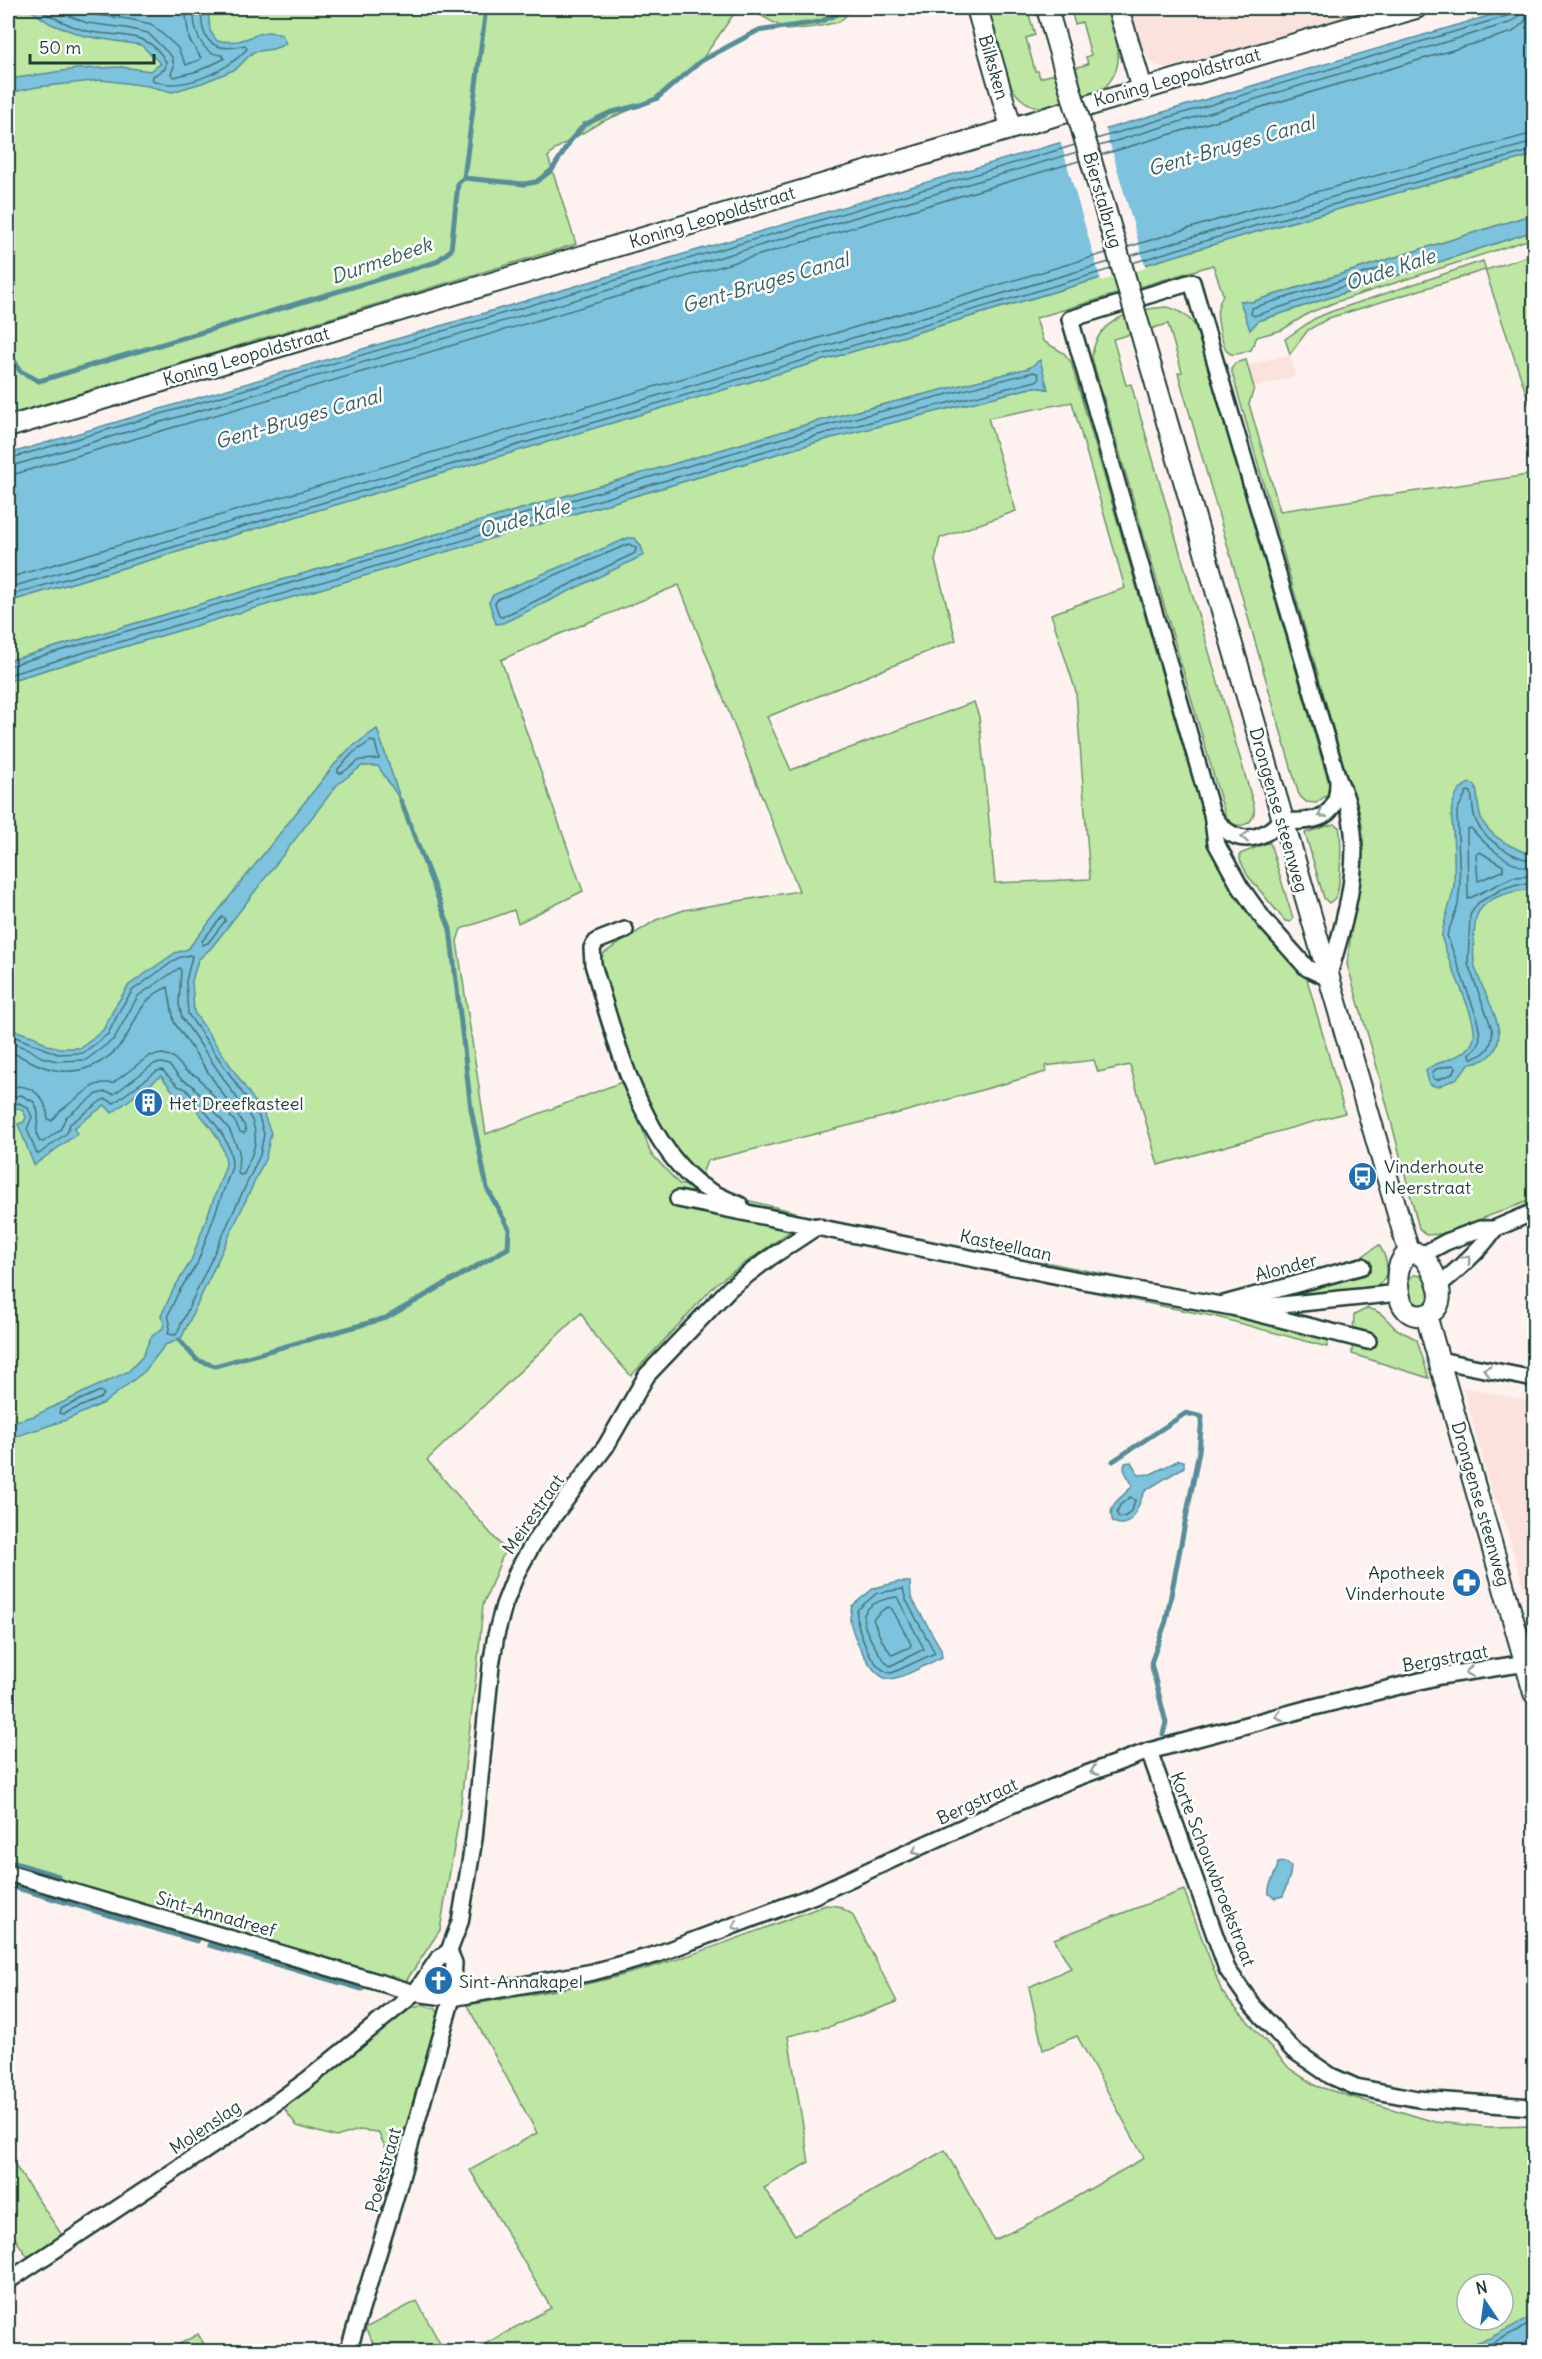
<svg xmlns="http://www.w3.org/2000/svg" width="1542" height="2359" viewBox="0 0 1542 2359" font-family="Delius,sans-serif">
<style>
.built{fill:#fbe2dc}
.green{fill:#bde7a3;stroke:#6e926c;stroke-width:1.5;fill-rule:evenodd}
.water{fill:#7dc3dd;stroke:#578d99;stroke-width:1.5}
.pier{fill:#fdf2ef}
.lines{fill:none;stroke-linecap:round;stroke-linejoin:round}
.shore{stroke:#457378;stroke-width:1.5}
.stream{stroke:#578d99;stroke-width:5}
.minor-casing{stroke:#1f3d34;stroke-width:20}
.tertiary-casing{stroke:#1f3d34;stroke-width:24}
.minor{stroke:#fff;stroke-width:15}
.tertiary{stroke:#fff;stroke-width:20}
.tertiary-bridge-casing{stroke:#1f3d34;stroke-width:24;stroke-linecap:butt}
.tertiary-bridge{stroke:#fff;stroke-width:20}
.oneway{stroke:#8f9e9a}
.labels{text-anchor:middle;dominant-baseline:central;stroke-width:5;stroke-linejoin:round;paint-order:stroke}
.street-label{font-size:18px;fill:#1f3d34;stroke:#fff}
.poi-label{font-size:18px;fill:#1f3d34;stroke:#fff;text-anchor:start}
.water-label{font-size:20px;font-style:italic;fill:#365e5e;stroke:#fff}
</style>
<rect width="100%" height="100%" fill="#fdf2ef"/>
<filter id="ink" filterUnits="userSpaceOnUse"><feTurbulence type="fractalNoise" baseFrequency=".0167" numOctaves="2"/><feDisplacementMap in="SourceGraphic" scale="12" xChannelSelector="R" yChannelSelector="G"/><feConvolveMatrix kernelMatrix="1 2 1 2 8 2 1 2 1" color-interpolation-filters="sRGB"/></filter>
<g filter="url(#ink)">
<!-- built -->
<g class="built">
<polygon points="1130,8 1355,8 1358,16 1167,68 1155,65 1148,57 1142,47"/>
<polygon points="1290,354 1296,376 1254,388 1247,366"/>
<polygon points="1463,1387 1534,1402 1534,1623 1499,1503 1493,1497"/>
</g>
<!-- green -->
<g class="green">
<polygon points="8,8 738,8 701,61 656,99 601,122 557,148 548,157 576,244 8,415"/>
<polygon points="747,8 854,8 839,22 815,27 787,30"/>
<path d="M987 8H1027L1035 35 1026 38 1035 71H1038L1040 78 1088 64 1086 57 1091 55 1082 22 1075 24 1070 8H1106C1112 26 1123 51 1116 70 1114 75 1110 82 1106 86 1097 93 1057 107 1045 107 1036 108 1027 104 1020 98 1001 80 994 33 987 8Z"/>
<path d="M1534 155V214L1251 302 1241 301 1250 329 1258 321 1534 231V238L1336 302 1309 313 1282 330 1257 337 1251 350C1245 351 1237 356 1231 354 1222 351 1216 317 1218 308 1219 304 1221 299 1223 294L1213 265 1036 318 1043 341 1064 353 1071 362 1211 843 1240 896 1307 979 1345 1113 1158 1165 1130 1065 1098 1072 1094 1060 1045 1066 1046 1072 907 1111 707 1161 702 1174 683 1161 674 1150 644 1097 599 961 604 953 656 920 684 910 799 891 679 585 543 641 501 660 583 891 518 923 514 910 461 929 457 941 486 1134 627 1080 650 1152 679 1184 796 1212 789 1232 717 1283 631 1376 594 1335 581 1313 427 1460 505 1550 483 1605 478 1660 459 1818 440 1930 406 1981 393 1982 8 1869V681L824 440 1034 387 1047 389 1040 361 1029 368 818 421 8 661V602L1259 231ZM1072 402 1125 588 1051 614 1076 692 1090 879 995 883 979 717 974 702 791 770 767 717 956 640 935 561 940 538 1016 511 988 418Z"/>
<polygon points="1534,254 1534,417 1485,270 1329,318 1308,330 1290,354 1285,339 1314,319 1330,312 1483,261 1486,270"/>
<path d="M1167 307C1181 311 1188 316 1196 327L1329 784 1328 794 1316 803 1306 802 1299 795 1178 373 1182 372 1168 324 1113 339 1126 385 1131 384 1254 806C1257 825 1237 832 1226 818L1092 358C1095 319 1134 309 1167 307Z"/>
<polygon points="1246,360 1254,388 1249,404 1280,511 1534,474 1534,1199 1441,1234 1426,1235 1419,1228 1374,1056 1347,964 1358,878 1360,839 1358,816 1231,369 1235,363"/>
<path d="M1334 824 1339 827C1342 839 1341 885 1336 896 1335 899 1332 901 1329 903L1324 898 1305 833Z"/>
<polygon points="1267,843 1270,843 1293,919 1290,922 1285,921 1248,876 1240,860 1240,854"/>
<path d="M1379 1245C1389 1261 1392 1279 1373 1288L1283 1300 1282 1296 1365 1275 1368 1270 1363 1256Z"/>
<polygon points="1045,1262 1216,1297 1329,1338 1327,1347 1217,1317 1046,1283"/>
<path d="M1413 1275C1428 1275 1429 1285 1432 1297L1424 1308 1411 1304C1408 1292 1403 1284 1413 1275Z"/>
<path d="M1368 1308C1380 1311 1384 1316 1392 1325 1397 1331 1410 1335 1417 1340L1429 1378 1352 1354 1354 1315Z"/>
<path d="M1184 1890 1222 1992 1290 2069 1316 2086 1435 2122 1488 2127 1534 2126V2351H472L551 2308 470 2170 537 2133 467 2005C516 1997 565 1990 612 1978 685 1960 756 1931 826 1905L838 1906 852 1914 897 2002 831 2026 788 2036 809 2162 764 2188 795 2235 945 2150 994 2240 1034 2221 1144 2158 1077 2036 1043 2050 1029 1987 1071 1968 1054 1939ZM1467 2284H1503V2320H1467Z"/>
<polygon points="423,2005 436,2009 439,2015 395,2167 378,2132 359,2130 336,2137 297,2126 283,2107 404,2011"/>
<polygon points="8,2155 62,2235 28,2257 8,2229"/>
<polygon points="417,2301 444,2351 377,2351 365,2328"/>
<polygon points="198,2334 208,2351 167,2351"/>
</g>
<!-- water -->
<g class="water">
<path d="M27 8H208L210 31 217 41C224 41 232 42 238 41 257 37 262 27 282 35L286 44 273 49 253 52 236 69 202 83 172 92 148 86 102 80 37 87 8 93V80L16 78 76 69 122 67 150 71 161 64 141 45 84 36 51 24Z"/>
<polygon points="1515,8 1534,8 1534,155 1259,231 8,602 8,454"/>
<polygon points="1534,214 1534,231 1258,321 1250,330 1240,301 1252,302"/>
<polygon points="1040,360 1048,389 1034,387 824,440 8,681 8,661 818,421 1029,368"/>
<polygon points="628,538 635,538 641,546 644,555 503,623 496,624 489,602 493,595"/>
<path d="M377 729 401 801 378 766H362L337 785 212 947 198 960 192 981 194 1012 264 1115 271 1133 266 1157 181 1339 165 1345 145 1371 104 1403 66 1420 8 1439V1423L34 1416 129 1371 142 1357 151 1337 163 1328 164 1322 161 1316 173 1290 191 1261 226 1165C225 1136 198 1114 182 1093L177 1096 161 1076 112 1113 105 1105 74 1128 77 1134 34 1165 18 1124 24 1122 26 1117 23 1111 18 1108 9 1112 8 1106V1028L35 1037 47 1045 60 1048H81L103 1030 116 1005 129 985 175 953 188 949 335 764 349 749Z"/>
<path d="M1470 783 1475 785C1479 796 1477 807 1481 818 1489 838 1516 849 1534 856V890C1516 890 1486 895 1477 915 1474 923 1473 951 1474 961 1477 989 1516 1032 1490 1056 1483 1061 1477 1064 1469 1064L1456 1079 1437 1087 1429 1084 1426 1070C1439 1059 1469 1059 1474 1038 1478 1018 1447 962 1442 938 1440 930 1453 899 1454 885 1455 868 1454 851 1453 834 1453 826 1450 815 1452 807 1455 796 1459 787 1470 783Z"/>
<path d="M1179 1460 1184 1461V1467L1146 1490C1136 1502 1137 1532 1113 1522 1106 1503 1122 1499 1132 1486 1131 1477 1121 1473 1125 1463L1131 1462 1139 1475 1151 1474Z"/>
<path d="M899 1582H910L911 1597 941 1649 942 1657C930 1663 902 1679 890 1679 873 1680 852 1636 850 1620 850 1616 851 1611 852 1606L874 1588Z"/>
<path d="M1285 1862 1291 1866 1290 1875 1283 1896 1275 1898 1269 1894C1267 1883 1277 1874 1278 1863Z"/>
<polygon points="1534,2315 1534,2351 1451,2351 1490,2338"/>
</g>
<!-- pier -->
<polygon class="pier" points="1105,127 1146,268 1101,281 1060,140"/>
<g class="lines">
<!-- shore -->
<g class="shore">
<path d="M37 8C52 17 67 25 83 30 114 39 148 27 166 62L165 69 153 76 152 80C181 93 227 71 247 49L245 45C213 54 199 40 202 8"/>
<path d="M50 8 87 23 126 28 148 33 172 57 174 66 171 74 174 77 198 71 224 59 222 55C199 54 193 27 194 8"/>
<polyline points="71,8 89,14 128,19 151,24 177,47 186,65 199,60 201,58 189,39 185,8"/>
<polyline points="1096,139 1507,16 1511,13 1512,8"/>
<polyline points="1099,146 1509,23 1518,17 1520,8"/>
<polyline points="1101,155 1513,32 1525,21 1529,8"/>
<polyline points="1128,247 1253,209 1534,133"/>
<polyline points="1130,256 1256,218 1534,142"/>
<polyline points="1132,263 1258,225 1534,150"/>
<polygon points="1382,268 1386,270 1384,273 1254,316 1251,314 1252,308"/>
<polyline points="8,459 1075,145"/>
<polyline points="8,467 1077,152"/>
<polyline points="8,476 1079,161"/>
<polygon points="629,544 636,548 635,553 502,617 499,616 495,603 498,599"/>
<polyline points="8,578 1106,253"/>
<polyline points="8,588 1109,262"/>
<polyline points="8,596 1111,269"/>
<polyline points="8,666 820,427 1034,372 1038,374 1039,379 1036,381 822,434 8,675"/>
<polygon points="371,741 375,742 379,759 360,760 342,773 338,773 338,769 353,753"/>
<polygon points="1480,852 1503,866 1503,871 1478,881 1476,854"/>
<path d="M1534 861C1515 859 1484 840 1476 821 1472 812 1473 802 1471 792L1467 791 1457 811 1460 885 1458 905 1447 935 1476 1015 1480 1034 1479 1044 1470 1054 1471 1058C1487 1056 1494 1044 1492 1029L1468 964 1470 915 1478 903 1502 889 1517 884H1534"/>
<path d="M1534 869C1510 867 1486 846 1471 828L1467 829 1468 899 1513 877 1534 876"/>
<polygon points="222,917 225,918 225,921 208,943 202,945 202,941"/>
<path d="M8 1034 58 1054 83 1053 108 1034 121 1008 133 990 178 958 189 955 192 956 186 981 188 1014 259 1117 264 1134 260 1155 176 1335 168 1334 170 1323 168 1315 178 1293 197 1264 232 1167C233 1136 204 1112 186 1089L178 1086 162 1070 157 1071 114 1103 106 1099 101 1101 70 1124 67 1133 39 1154 36 1152 27 1129 32 1117 28 1108 19 1103 8 1106"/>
<path d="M8 1042 29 1049 41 1057 57 1061 86 1060 114 1039 138 996 179 968 181 970 179 1004 182 1018 252 1120C260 1142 252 1154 244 1174L240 1175 238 1173 239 1151 229 1129 192 1085 181 1079 169 1065 162 1063 154 1064 114 1094 105 1092 97 1094 66 1117 60 1130 43 1142 39 1141C32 1124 44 1119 34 1102L21 1095 8 1098"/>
<path d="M8 1051C24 1057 38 1067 55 1070 80 1075 106 1064 122 1043 138 1021 138 999 168 987L174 1022 244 1125 246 1131 244 1133 240 1132 235 1122 198 1077 186 1071 173 1057 163 1054 149 1056 113 1083H102L93 1086 60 1111 52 1121 48 1119C47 1097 30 1081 8 1088"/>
<polygon points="1453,1065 1456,1068 1452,1074 1437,1080 1433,1078 1432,1073 1436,1069"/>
<polygon points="100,1391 104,1394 101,1398 63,1414 59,1413 60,1409"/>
<path d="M1130 1497 1135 1500C1133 1509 1129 1517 1119 1518L1117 1513 1120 1505Z"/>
<path d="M903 1589 906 1600 935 1653 892 1673C872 1672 855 1628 857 1610L877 1593Z"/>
<path d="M897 1597 924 1649 890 1666C881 1659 860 1626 864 1615 868 1603 886 1598 897 1597Z"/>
<polygon points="889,1607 892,1609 911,1644 910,1647 892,1655 881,1639 873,1619 884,1609"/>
<polyline points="1469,2352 1492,2343 1534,2322"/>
</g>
<!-- stream -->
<g class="stream">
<polyline points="464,178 486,8"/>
<polyline points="8,349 20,371 39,381 436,262 451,250 458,183 464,178 524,184 536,182 552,170 571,140 584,125 609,113 640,105 656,99 701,61 757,31 819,22 852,8"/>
<polyline points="179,1340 197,1360 215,1366 386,1318 508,1248 509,1229 487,1188 471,1109 450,929 401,801"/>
<polyline points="1113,1461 1186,1413 1202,1417 1199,1451 1166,1621 1151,1663 1166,1723 1163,1734"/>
<polyline points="8,1861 58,1876"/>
<polyline points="14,1887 197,1941"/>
<polyline points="209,1945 362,1989"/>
</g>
<defs>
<g id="minor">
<path d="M1192 282 1338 779C1370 843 1347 913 1328 978L1307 968 1264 920 1239 885 1216 843 1212 814 1070 319Z"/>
<path d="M1213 815C1226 836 1244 845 1267 832 1272 829 1277 824 1282 822 1288 820 1295 822 1301 821 1329 820 1339 806 1338 779"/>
<path d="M625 930 597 941 592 948 593 964C613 1033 639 1134 695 1181 707 1191 725 1199 740 1205"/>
<polyline points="678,1199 1079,1280 1232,1307 1368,1341"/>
<polyline points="1422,1255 1446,1242 1480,1229 1494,1229 1534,1212"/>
<path d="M1437 1286C1453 1275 1485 1245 1494 1229"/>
<polyline points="1224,1304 1362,1266"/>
<polyline points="1252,1308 1399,1293"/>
<polyline points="1439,1360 1534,1379"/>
<polyline points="1149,1751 1227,1969 1253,2006 1293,2050 1331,2076 1356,2087 1418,2099 1534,2107"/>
<polyline points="8,1873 415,1993 452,1998 593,1972 655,1955 815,1895 1011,1805 1070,1780 1149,1751 1306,1709 1440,1676 1534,1662"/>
<polyline points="8,2281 263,2112 307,2080 415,1993 438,1959 449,1951 460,1922 474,1839 491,1666 496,1635 504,1605 517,1572 534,1542 606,1446 647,1375 730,1288 768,1259 818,1226"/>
<polyline points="348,2352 395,2198 452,1998 454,1963 449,1951"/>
</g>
<g id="tertiary">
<polyline points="977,8 1011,127"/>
<polyline points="1047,8 1054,33"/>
<polyline points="1118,8 1142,88"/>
<polyline points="1151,367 1409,1252"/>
<polyline points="8,427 1416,8"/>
<path d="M1409 1252 1422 1255C1431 1266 1443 1288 1439 1302 1435 1317 1413 1320 1405 1308 1400 1303 1399 1293 1398 1286 1396 1273 1399 1261 1409 1252Z"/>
<polyline points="1426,1315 1534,1693"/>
</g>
</defs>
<!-- minor casing -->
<use href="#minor" class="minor-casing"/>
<!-- tertiary casing -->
<use href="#tertiary" class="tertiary-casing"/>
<!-- minor -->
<use href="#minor" class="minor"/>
<!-- tertiary -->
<use href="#tertiary" class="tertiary"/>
<defs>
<polyline id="tertiary-bridge" points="1054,33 1151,367"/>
</defs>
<!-- tertiary-bridge casing -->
<use href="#tertiary-bridge" class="tertiary-bridge-casing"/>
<!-- tertiary-bridge -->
<use href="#tertiary-bridge" class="tertiary-bridge"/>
</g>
<!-- one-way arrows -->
<defs><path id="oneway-chevron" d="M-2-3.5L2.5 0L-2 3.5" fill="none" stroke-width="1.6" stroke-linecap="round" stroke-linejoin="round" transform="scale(1.5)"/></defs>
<g class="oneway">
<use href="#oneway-chevron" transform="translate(1322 814) rotate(148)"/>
<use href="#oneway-chevron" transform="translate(1245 837) rotate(-178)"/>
<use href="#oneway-chevron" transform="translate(1467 1259) rotate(-47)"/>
<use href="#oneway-chevron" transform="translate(1487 1370) rotate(-169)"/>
<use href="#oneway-chevron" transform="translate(1469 1672) rotate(172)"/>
<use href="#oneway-chevron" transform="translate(1279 1716) rotate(165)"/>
<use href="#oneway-chevron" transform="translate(1094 1771) rotate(159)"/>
<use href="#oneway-chevron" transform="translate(916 1851) rotate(156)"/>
<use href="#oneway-chevron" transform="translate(736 1926) rotate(159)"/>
</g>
</g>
<!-- icons -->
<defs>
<symbol id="building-disc" viewBox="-11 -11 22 22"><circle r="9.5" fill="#1f6fb2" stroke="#fff"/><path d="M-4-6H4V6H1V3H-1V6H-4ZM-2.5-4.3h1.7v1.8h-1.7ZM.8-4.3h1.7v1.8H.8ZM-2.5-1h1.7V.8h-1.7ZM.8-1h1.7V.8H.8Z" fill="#fff"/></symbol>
<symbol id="bus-disc" viewBox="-11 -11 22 22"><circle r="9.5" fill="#1f6fb2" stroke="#fff"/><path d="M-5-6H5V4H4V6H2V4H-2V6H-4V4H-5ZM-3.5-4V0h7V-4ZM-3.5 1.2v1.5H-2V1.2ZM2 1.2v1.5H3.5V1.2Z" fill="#fff"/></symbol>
<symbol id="pharmacy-disc" viewBox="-11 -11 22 22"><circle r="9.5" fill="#1f6fb2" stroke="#fff"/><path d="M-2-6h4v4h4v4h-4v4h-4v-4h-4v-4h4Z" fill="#fff"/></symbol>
<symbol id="church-disc" viewBox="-11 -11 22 22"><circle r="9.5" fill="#1f6fb2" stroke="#fff"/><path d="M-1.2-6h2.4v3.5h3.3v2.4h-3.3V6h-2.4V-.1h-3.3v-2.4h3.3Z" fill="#fff"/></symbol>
</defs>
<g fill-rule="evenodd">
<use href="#building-disc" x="132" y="1086" width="33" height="33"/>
<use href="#bus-disc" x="1346" y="1160" width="33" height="33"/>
<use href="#pharmacy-disc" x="1450" y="1566" width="33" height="33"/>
<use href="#church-disc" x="422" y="1964" width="33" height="33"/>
</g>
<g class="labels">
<!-- street labels -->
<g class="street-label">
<text transform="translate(994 67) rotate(74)">Bilksken</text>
<text transform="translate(1177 77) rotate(-16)">Koning Leopoldstraat</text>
<text transform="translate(1103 200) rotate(74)">Bierstalbrug</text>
<text transform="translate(712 217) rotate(-17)">Koning Leopoldstraat</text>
<text transform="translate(246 356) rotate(-16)">Koning Leopoldstraat</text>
<text transform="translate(1279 810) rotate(74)">Drongense steenweg</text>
<text transform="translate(1006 1245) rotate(12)">Kasteellaan</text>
<text transform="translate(1286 1267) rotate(-15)">Alonder</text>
<text transform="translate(1481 1504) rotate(74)">Drongense steenweg</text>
<text transform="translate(533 1514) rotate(-55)">Meirestraat</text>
<text transform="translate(1445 1658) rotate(-10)">Bergstraat</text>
<text transform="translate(977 1801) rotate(-25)">Bergstraat</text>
<text transform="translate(1213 1869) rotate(69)">Korte Schouwbroekstraat</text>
<text transform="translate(216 1914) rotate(16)">Sint-Annadreef</text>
<text transform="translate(205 2127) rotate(-34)">Molenslag</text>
<text transform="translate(383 2170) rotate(-74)">Poekstraat</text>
</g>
<!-- poi labels -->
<g class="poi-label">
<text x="169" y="1103">Het Dreefkasteel</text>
<text x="1384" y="1166">Vinderhoute<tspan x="1384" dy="21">Neerstraat</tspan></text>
<text x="1445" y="1572" text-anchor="end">Apotheek<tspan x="1445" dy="21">Vinderhoute</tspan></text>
<text x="459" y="1981">Sint-Annakapel</text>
</g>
<!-- water labels -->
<g class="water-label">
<text transform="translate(1231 145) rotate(-16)">Gent-Bruges Canal</text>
<text transform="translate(381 260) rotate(-19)">Durmebeek</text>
<text transform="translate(1390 269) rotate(-18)">Oude Kale</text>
<text transform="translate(765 282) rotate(-16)">Gent-Bruges Canal</text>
<text transform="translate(298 418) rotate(-16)">Gent-Bruges Canal</text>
<text transform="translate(524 518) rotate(-16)">Oude Kale</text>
</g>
</g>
<!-- margin -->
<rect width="1542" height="2359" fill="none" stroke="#fff" stroke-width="30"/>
<rect x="15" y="15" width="1512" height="2329" fill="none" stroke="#1f3d34" stroke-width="2" filter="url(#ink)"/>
<!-- north arrow -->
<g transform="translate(1485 2302) rotate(347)"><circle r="28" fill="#ffffff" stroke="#a5b1ae" stroke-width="1.5"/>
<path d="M0-4.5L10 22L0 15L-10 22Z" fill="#1f6fb2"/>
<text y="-9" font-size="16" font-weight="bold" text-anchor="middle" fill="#1f3d34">N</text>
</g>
<!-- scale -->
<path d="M30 54v9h124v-9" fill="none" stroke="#1f3d34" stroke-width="3"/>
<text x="39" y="54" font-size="18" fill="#1f3d34" stroke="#ffffff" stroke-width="4.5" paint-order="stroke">50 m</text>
</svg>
